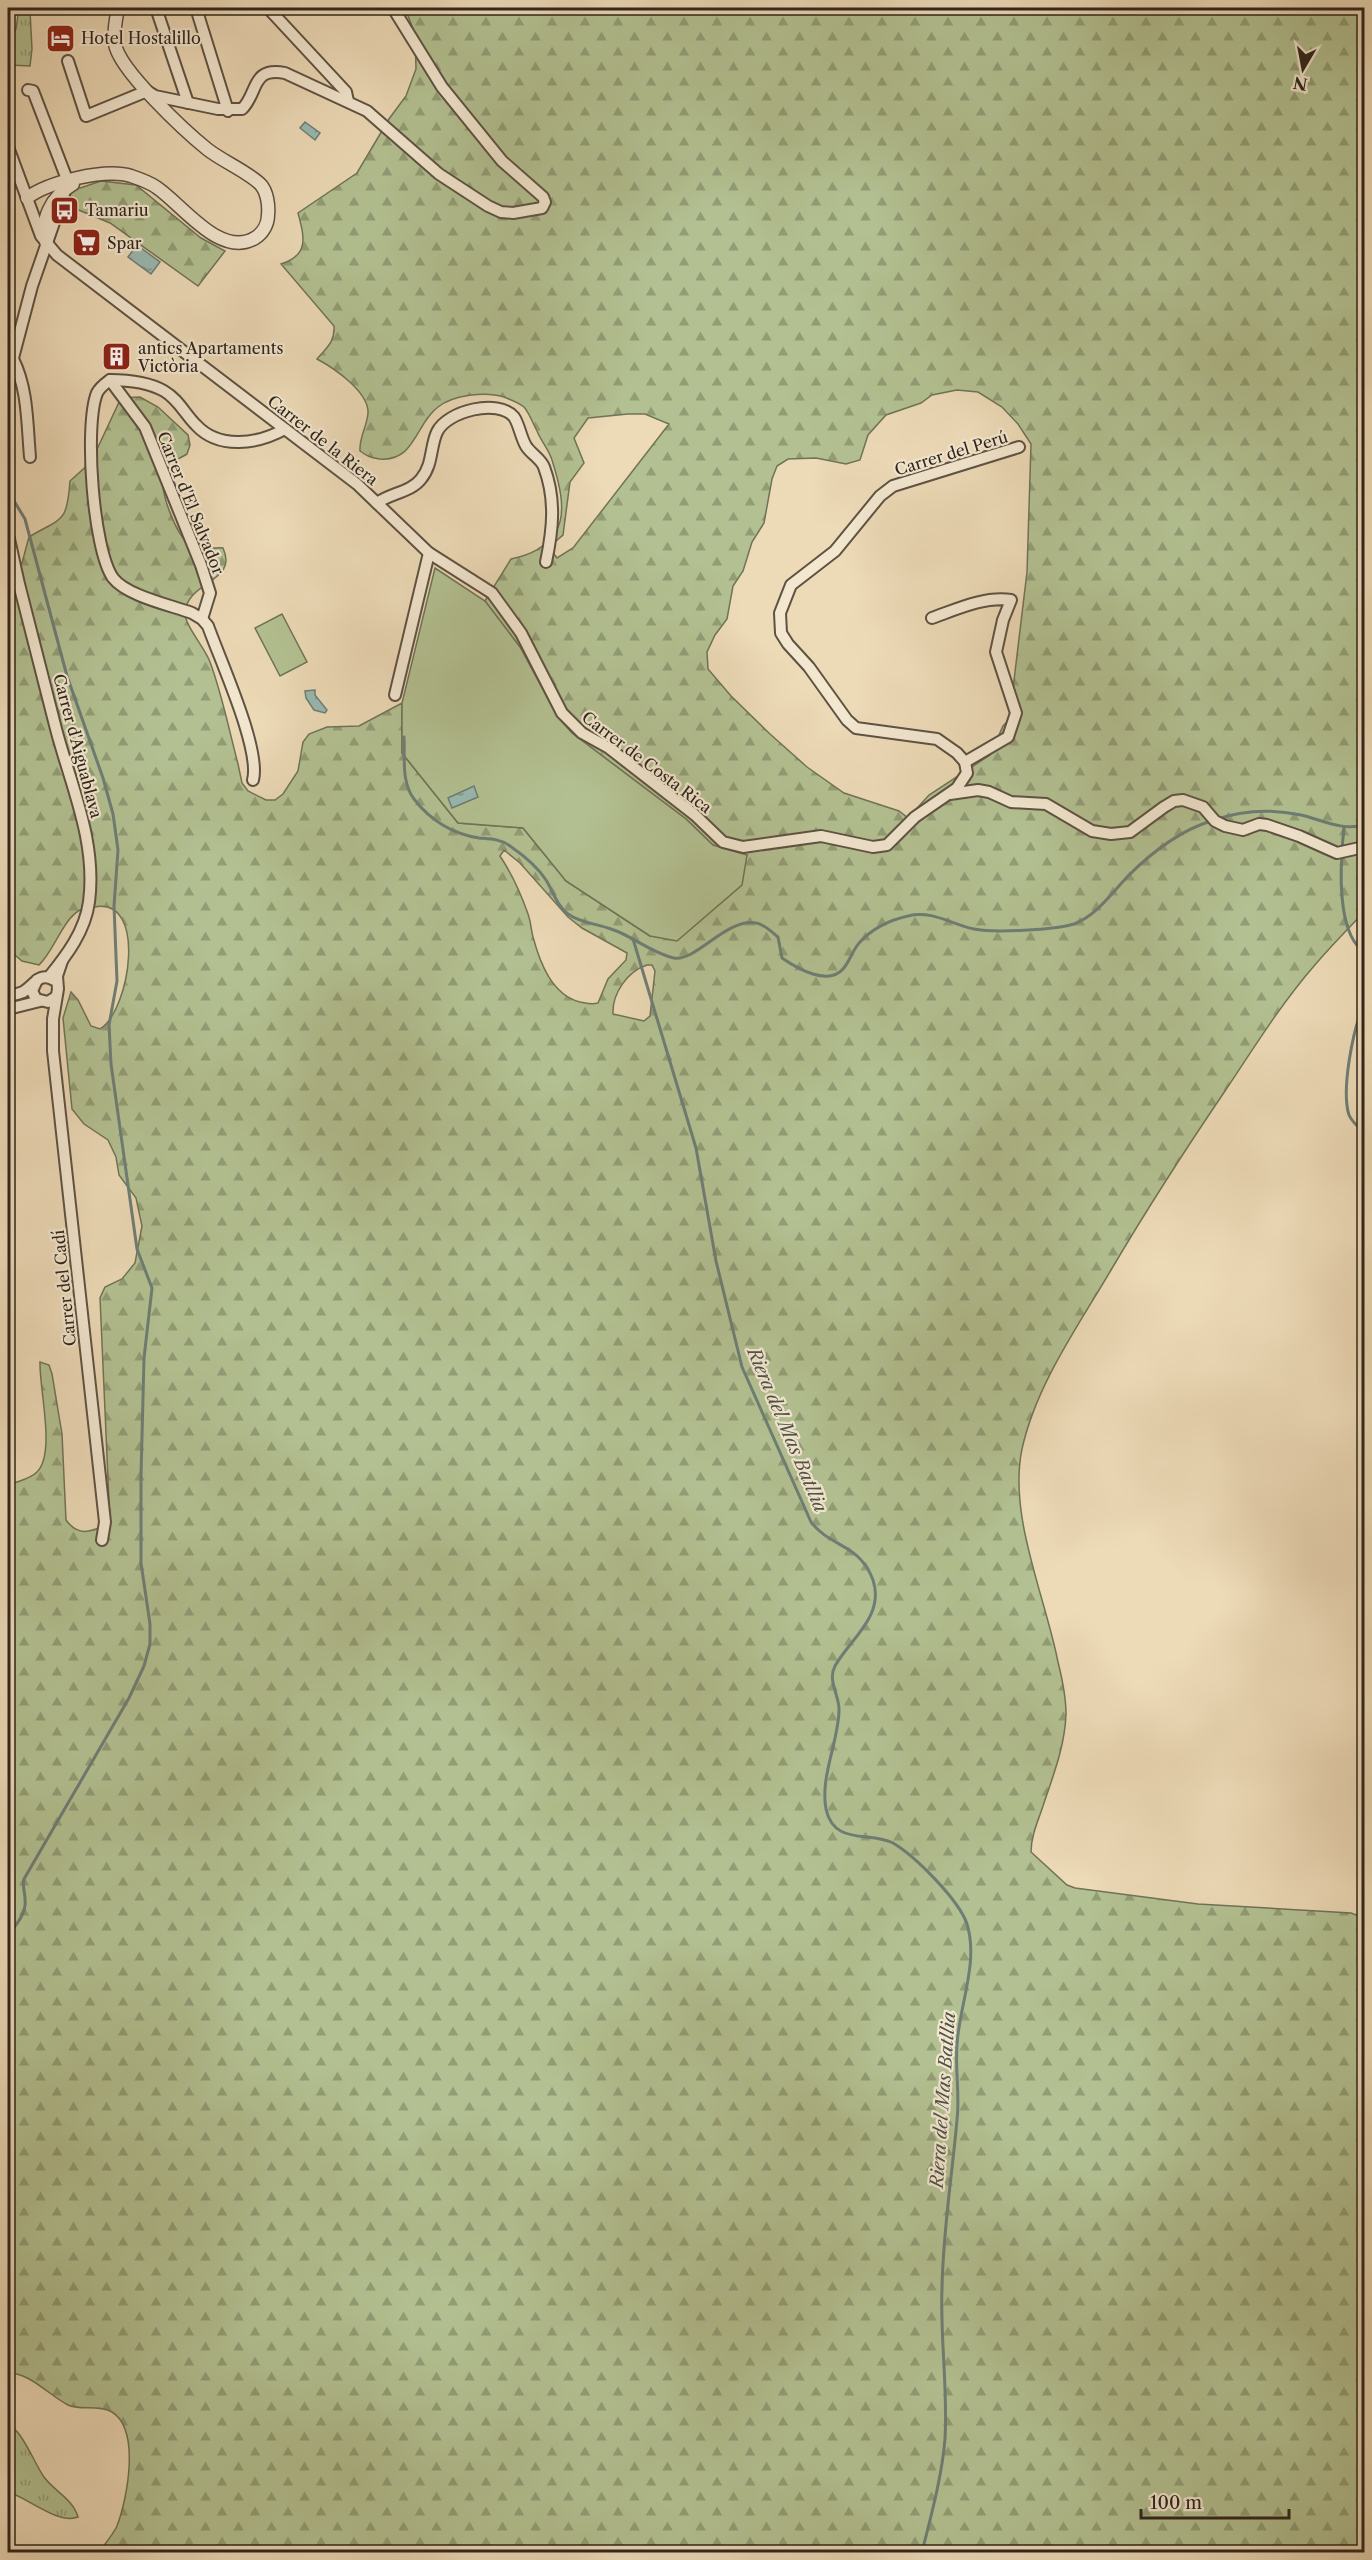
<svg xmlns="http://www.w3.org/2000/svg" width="1372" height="2560" viewBox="0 0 1372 2560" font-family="'Libre Caslon Text',serif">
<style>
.grass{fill:url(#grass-tufts);stroke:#707357;stroke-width:1.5}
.forest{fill:url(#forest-firs);stroke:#707357;stroke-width:1.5;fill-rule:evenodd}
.park{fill:#b3c192;stroke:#707357;stroke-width:1.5}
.water{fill:url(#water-ripples);stroke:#6e7e76;stroke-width:1.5}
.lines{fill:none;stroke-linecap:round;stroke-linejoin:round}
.stream{stroke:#6e7e76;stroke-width:3}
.minor-casing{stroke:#5e5243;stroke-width:14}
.tertiary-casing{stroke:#5e5243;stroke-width:15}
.minor{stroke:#f3e7d0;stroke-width:10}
.tertiary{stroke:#f3e7d0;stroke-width:12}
.labels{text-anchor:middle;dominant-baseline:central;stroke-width:4.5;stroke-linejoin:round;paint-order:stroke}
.poi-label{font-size:16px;fill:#2e251c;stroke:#f3e7d0;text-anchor:start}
.street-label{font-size:16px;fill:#2e251c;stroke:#f3e7d0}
.water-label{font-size:18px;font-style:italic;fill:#4e5249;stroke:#f3e7d0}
</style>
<defs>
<pattern id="grass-tufts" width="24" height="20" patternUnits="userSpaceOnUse" patternTransform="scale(1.5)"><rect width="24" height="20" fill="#b3c192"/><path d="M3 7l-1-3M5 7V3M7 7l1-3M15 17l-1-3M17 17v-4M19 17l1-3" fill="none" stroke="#929d76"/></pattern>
<pattern id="forest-firs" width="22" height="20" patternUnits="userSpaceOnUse" patternTransform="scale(1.5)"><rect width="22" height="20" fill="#b3c192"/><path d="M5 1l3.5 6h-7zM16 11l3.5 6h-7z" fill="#929d76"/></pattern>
<pattern id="water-ripples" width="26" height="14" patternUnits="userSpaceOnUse" patternTransform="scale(1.5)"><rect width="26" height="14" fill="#99bab2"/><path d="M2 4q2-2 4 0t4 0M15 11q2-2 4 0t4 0" fill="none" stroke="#7d9790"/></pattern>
</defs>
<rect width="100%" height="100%" fill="#eddab7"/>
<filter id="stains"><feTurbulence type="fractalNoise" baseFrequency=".00333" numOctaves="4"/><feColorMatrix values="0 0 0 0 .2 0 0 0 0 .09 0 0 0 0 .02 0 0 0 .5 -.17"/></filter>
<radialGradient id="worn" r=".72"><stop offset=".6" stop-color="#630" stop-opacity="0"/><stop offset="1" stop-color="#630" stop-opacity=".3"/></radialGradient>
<!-- grass -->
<g class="grass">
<polygon points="19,8 51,8 30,11 32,49 30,66 9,65 8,74 8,40 16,29"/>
<path d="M14 2429C23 2434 36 2466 44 2477 54 2491 73 2499 78 2517 58 2525 27 2497 8 2492V2431Z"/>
</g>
<!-- forest -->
<g class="forest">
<path d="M405 8H1364V912C1347 930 1330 947 1314 966 1281 1004 1253 1049 1225 1091 1185 1150 1147 1209 1111 1270 1078 1326 1036 1385 1022 1449 1008 1515 1045 1596 1058 1662 1062 1678 1066 1697 1066 1714 1065 1746 1053 1776 1043 1806 1038 1821 1031 1836 1031 1852L1067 1885 1075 1888 1198 1904 1351 1913 1364 1918V2552H99C105 2544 112 2536 117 2526 127 2500 141 2430 112 2412 98 2404 80 2411 68 2405 50 2396 29 2372 8 2373V1486C16 1481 29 1480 37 1472 56 1453 39 1389 40 1362L49 1365 52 1374 62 1434 66 1520C79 1538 92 1531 110 1524L100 1298 105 1287 122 1279 135 1263 142 1226 136 1198 119 1175 116 1157 108 1140 84 1124 72 1109 63 1018 71 992 78 1000 91 1026 100 1029C130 1011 148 896 94 907 90 908 84 908 80 910 63 919 54 951 39 965L22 961 8 949V571L22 563 29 537C62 517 67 524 70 481L91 462 121 398 140 397 158 407 188 435 190 445 187 454C179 459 169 462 164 470 156 484 177 539 191 546 200 551 213 547 223 548 239 583 187 580 185 613 185 626 205 648 210 662 222 694 229 730 238 764L242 783 248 791 266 800H275L283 794 298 771 303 742 309 734 327 727 359 726 402 703V753L458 823 523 828 566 881 650 936 747 855 713 845 686 819 572 733 558 717 520 647 485 601 511 559C530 555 546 548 556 531 568 512 558 479 552 460 549 450 541 441 537 431 533 424 530 414 524 407 518 402 511 400 504 397 485 391 453 395 438 407 416 423 415 462 380 459 371 458 367 456 360 451 359 437 367 427 368 413 369 392 334 368 317 359 327 347 335 342 334 326L281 264C310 255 304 236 298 213L357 173 389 119 406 96 416 69 415 34ZM957 390 978 392 1002 407 1018 424 1031 444 1027 572 1012 697 1016 713 1003 726 990 755 929 795 908 818 899 811 844 793 807 767 770 734 731 696 708 669 707 652 715 635 727 619 733 586 743 571 752 542 764 523 772 479 777 466 788 459 816 458 846 464 860 460 868 435 886 415 921 403 932 395ZM628 414H645L669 424 573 548 557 558 549 547 563 535 570 482 584 463 574 438 588 418ZM504 850 520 863 568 917 582 928 627 953 626 960 608 979 598 1003C591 1005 586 1003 580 1002 552 995 540 963 533 937 531 930 531 922 528 914 521 894 512 874 500 856ZM647 965H652L655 971 650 1016 644 1021 613 1014C612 993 628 971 647 965Z"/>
<polygon points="101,181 136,185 201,238 225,251 198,286 110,223 69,206 71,191"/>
</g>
<!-- park -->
<g class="park">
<polygon points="435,568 485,601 520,647 558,717 572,733 686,819 713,845 747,855 742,885 677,941 650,936 566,881 523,828 458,823 402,753 402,703"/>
<polygon points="282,614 307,662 280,676 255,628"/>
</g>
<!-- water -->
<g class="water">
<polygon points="305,122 320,133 315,140 300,128"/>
<polygon points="137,245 160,262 151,274 128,257"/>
<polygon points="315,690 315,695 327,710 325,713 314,710 306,698 305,691"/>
<polygon points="474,786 478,797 452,808 448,798"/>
</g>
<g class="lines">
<!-- stream -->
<g class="stream">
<path d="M8 491 25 519 67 676 103 778 113 814 118 850 114 906 117 981 109 1025 111 1064 137 1249 152 1288 144 1358 141 1475V1563L150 1624V1644L144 1666 129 1698 24 1879C22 1886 25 1892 25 1899 27 1913 16 1925 8 1935"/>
<path d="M404 737C405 757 401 782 414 799 430 820 453 834 479 838 490 839 501 839 510 846 523 855 537 866 546 880 553 891 557 906 568 914 580 923 598 924 611 929 633 936 651 953 674 958 696 962 726 918 756 923 764 924 772 932 778 937L782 958C798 969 828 986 843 969 850 961 853 949 860 942 873 928 890 920 908 916 932 910 951 924 974 929 993 933 1055 930 1074 924 1096 916 1112 893 1128 876 1151 853 1179 831 1211 821"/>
<path d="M1217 819C1244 810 1273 809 1301 815 1322 820 1342 831 1364 825"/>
<polyline points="1342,849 1344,827"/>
<path d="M1342 855C1340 881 1340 937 1364 951"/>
<path d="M633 939 696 1148 716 1261 742 1367 811 1522C831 1548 859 1543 873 1580 885 1616 850 1639 835 1666 827 1681 840 1696 839 1711 838 1743 820 1777 826 1809 834 1846 870 1831 893 1843 915 1856 959 1900 967 1924 979 1963 959 2006 957 2045 955 2070 960 2095 957 2120 952 2176 943 2231 942 2288 940 2338 948 2389 945 2439 942 2476 931 2516 922 2552"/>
<path d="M1364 1005C1353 1028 1341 1090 1349 1115 1352 1122 1358 1127 1364 1132"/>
</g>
<defs>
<g id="minor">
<polyline points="156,8 188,103"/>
<polyline points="196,8 228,111"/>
<polyline points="268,8 346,92 348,101"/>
<path d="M68 61 86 116 147 91 155 96 218 109H242C258 94 251 66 285 73L367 111 439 174 488 206 501 212 513 213 542 208 545 202 543 197 502 161 442 87 393 8"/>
<polyline points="28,90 33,91 68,182"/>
<polyline points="8,147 41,236 57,255 357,484 429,553 492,593 521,633 562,713 582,733 609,748 695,815 723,842 743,847 821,836 873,847 887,845 915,817 957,788 967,773 965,762"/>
<path d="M13 359C28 389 27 423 30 457"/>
<polyline points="8,377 32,286 66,188"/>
<polyline points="110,380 145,427 201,565 210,593 202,619"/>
<path d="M377 503C391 493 411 492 421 479 433 465 430 447 437 432 447 411 498 398 514 417 519 424 521 438 526 446 531 454 541 459 544 467 556 499 553 529 546 562"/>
<path d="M8 535C12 551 15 567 19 584 31 632 44 681 56 729 71 786 97 842 89 902 85 931 67 955 49 977"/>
<path d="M932 618C957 609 985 596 1011 600L1003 620 996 652 1016 713 1008 737 965 762"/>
<polyline points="395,695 429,553"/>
<polyline points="965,762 957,753 937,739 856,728 847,720 809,667 788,644 781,633 780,613 791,585 835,551 880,496 893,486 1019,447"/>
<path d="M253 780C261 749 220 660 208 626L202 619 192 613C170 605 127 596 113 578 93 550 84 425 97 393 100 387 106 383 110 380 128 380 148 382 164 391 178 399 185 414 196 425 219 450 258 444 285 429"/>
<polyline points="950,794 978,790 989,792 1011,802 1046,804 1092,831 1111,834 1130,832 1164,807 1174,801 1183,800 1203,807 1215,821 1225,826 1243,830 1259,824 1267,825 1299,836 1337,853 1364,847"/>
<polyline points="62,961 57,976 58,989 53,1019 53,1051 105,1522 102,1540"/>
<polyline points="37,980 32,991 36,999 48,1002 56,997"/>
<path d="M8 996C12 995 18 994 23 992 34 986 39 971 54 980"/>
<polyline points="8,1009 40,1001"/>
</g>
<g id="tertiary">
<path d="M27 198C48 182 105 168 131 176 140 179 149 182 156 187 182 204 220 259 255 238 263 233 268 224 268 215 269 205 267 192 261 185 250 173 222 161 207 149 186 132 119 70 115 44 113 32 116 19 118 8"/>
<path d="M47 245C39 220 51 197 73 184"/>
<polyline points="1360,2552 1364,2547"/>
</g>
</defs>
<!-- minor casing -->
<use href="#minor" class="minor-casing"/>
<!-- tertiary casing -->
<use href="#tertiary" class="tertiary-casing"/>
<!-- minor -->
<use href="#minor" class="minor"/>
<!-- tertiary -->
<use href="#tertiary" class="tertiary"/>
</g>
<!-- icons -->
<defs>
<symbol id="hotel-square" viewBox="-11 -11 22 22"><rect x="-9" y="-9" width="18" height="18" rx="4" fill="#8f2418" stroke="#f3e7d0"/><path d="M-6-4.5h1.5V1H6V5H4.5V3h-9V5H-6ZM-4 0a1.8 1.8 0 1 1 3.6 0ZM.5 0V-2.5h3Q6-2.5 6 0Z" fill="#fff"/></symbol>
<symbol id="bus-square" viewBox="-11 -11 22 22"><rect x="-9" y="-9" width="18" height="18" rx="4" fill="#8f2418" stroke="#f3e7d0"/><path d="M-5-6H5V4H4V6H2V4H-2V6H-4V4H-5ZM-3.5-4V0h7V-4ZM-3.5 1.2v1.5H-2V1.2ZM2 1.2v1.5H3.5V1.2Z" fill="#fff"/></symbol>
<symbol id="supermarket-square" viewBox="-11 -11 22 22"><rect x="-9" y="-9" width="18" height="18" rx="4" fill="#8f2418" stroke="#f3e7d0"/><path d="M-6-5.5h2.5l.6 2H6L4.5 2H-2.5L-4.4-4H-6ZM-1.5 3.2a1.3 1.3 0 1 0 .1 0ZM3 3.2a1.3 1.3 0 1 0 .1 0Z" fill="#fff"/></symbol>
<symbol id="building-square" viewBox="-11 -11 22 22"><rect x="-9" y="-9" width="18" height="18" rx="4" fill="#8f2418" stroke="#f3e7d0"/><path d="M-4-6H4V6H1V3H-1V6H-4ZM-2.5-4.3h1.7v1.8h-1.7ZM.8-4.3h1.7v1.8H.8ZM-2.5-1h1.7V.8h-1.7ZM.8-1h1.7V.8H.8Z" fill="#fff"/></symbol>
</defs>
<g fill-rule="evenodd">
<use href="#hotel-square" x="44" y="22" width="33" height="33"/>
<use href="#bus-square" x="48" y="194" width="33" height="33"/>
<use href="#supermarket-square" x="70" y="226" width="33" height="33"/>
<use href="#building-square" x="100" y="340" width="33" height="33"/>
</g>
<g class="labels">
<!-- poi labels -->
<g class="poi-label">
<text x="81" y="38">Hotel Hostalillo</text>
<text x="85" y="210">Tamariu</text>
<text x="107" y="243">Spar</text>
<text x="138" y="348">antics Apartaments<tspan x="138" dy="18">Victòria</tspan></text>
</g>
<!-- street labels -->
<g class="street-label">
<text transform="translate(323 440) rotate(38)">Carrer de la Riera</text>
<text transform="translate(951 453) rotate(-17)">Carrer del Perú</text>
<text transform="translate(191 503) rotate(68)">Carrer d'El Salvador</text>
<text transform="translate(78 746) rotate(75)">Carrer d'Aiguablava</text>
<text transform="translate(647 762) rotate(37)">Carrer de Costa Rica</text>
<text transform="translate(64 1288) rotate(-96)">Carrer del Cadí</text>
</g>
<!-- water labels -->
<g class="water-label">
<text transform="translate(787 1430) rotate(67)">Riera del Mas Batllia</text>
<text transform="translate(943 2100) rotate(-86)">Riera del Mas Batllia</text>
</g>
</g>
<!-- margin -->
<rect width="1372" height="2560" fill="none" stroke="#eddab7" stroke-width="30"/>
<rect x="9" y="9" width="1354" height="2542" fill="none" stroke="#2e251c" stroke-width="3"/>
<rect x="15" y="15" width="1342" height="2530" fill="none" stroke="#2e251c" stroke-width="1.5"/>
<!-- north arrow -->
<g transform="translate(1303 69) rotate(190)" stroke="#f3e7d0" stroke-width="4.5" paint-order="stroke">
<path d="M0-4.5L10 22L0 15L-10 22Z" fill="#2e251c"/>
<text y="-9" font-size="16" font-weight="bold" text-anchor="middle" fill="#2e251c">N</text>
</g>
<!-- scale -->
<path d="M1141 2509v9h148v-9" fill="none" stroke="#2e251c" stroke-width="3"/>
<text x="1150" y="2509" font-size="18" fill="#2e251c" stroke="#f3e7d0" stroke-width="4.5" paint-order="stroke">100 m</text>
<rect width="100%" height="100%" filter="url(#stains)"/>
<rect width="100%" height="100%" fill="url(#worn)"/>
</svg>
